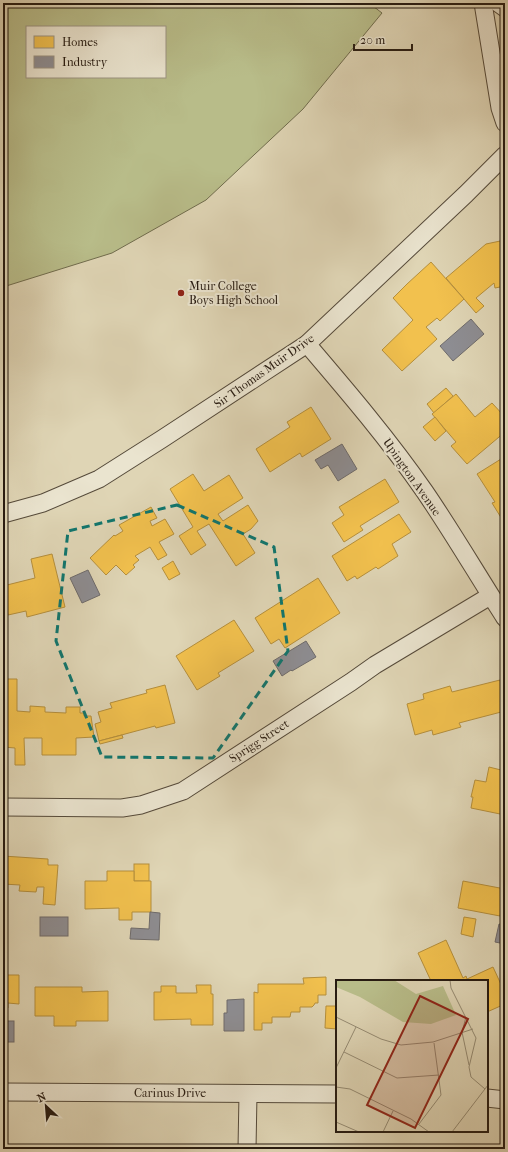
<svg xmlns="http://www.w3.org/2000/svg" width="508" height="1152" viewBox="0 0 508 1152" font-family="'IM FELL French Canon',serif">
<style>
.green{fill:#b8bc89;stroke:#706c4d;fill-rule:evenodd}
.homes{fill:#f2c14e;stroke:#b58f3c}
.industry{fill:#8d8d92;stroke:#6e6b6b}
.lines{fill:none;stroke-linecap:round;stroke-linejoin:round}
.street-casing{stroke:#554a3a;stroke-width:19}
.street{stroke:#eae4cf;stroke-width:17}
.marked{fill:none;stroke:#0f766e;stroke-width:3;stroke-dasharray:8 5;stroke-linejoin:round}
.poi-dot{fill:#8f2418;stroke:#eae4cf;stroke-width:1.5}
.labels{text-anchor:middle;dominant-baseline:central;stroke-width:4;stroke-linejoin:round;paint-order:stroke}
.poi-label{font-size:12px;fill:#271b11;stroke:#eae4cf;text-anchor:start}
.street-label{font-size:12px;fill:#271b11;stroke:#eae4cf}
.inset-road{fill:none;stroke:#958b73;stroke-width:1}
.view{fill:#8f2418;fill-opacity:0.15;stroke:#8f2418;stroke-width:2}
.inset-edge{fill:none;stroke:#271b11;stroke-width:2}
</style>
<rect width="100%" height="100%" fill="#dfd5b5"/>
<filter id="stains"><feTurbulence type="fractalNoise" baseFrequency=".005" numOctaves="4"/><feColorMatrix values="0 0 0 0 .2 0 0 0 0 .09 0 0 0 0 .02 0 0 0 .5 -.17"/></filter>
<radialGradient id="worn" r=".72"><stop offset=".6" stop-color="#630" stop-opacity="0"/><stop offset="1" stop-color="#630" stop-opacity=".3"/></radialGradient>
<!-- green -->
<path class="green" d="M3 3H369L382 13 303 109 206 200 112 253 3 287ZM27 27H165V77H27Z"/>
<!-- homes -->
<g class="homes">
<polygon points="505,240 505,286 495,288 494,283 476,298 484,306 476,313 446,278 486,244"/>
<polygon points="431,262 464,299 440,321 437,318 426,327 437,339 402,371 382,350 413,320 393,298 407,284"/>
<polygon points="446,388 453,396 434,413 427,404"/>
<polygon points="456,394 475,417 492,403 505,417 505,432 467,464 451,446 456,442 432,414"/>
<polygon points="311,407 331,439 302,457 300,453 270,472 256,449 290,427 287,422"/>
<polygon points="435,417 446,431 435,441 423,427"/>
<polygon points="501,459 505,465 505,524 492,503 495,502 477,474"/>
<polygon points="193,474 204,491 229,475 243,498 218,514 220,517 223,521 248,505 258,521 251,529 243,534 255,553 236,566 209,524 197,531 206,545 191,555 179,536 193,527 170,489"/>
<polygon points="385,479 399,502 360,526 363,530 344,542 332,523 344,515 339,507"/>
<polygon points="151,507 157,518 150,521 152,526 165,519 174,534 159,542 167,555 158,560 150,547 135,556 139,560 133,565 135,567 126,575 116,565 106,575 90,558 114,535 115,536 123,531 119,525"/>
<polygon points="399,514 411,532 392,544 398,556 378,569 376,567 357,579 355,576 347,581 332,556"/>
<polygon points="52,554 65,607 27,617 26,611 8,615 3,593 3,586 35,578 31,559"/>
<polygon points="173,561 180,574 169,580 162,568"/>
<polygon points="318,578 340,613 285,648 279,639 271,644 255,618"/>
<polygon points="234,620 254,651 218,673 220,676 197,690 176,656"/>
<polygon points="3,679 17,679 17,711 30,712 30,706 45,707 45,712 66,713 66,707 80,707 80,713 84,713 84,716 91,716 94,737 76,738 76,755 42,755 42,738 24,738 25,765 15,765 15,748 3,747"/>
<polygon points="500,680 505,699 505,711 459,723 461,727 433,735 432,730 415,735 407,704 424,699 423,694 450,686 452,692"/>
<polygon points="165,685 175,723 156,728 155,726 99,741 95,724 101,722 98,712 112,708 110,703 147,693 146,690"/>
<polygon points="122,735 123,738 100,744 99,741"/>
<polygon points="489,767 505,771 505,815 471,808 473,797 471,797 475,780 486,782"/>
<polygon points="3,856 48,859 48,865 58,865 55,905 43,904 44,887 37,887 36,892 19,891 20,885 3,884"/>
<rect x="134" y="864" width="15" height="17"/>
<polygon points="107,871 134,871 134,881 151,881 151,912 132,912 132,920 119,920 119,908 85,909 85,881 107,881"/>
<polygon points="463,881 505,889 503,902 505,902 505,912 501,912 500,916 458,908"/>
<polygon points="464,917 476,919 473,937 461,934"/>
<polygon points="446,940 463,978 466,976 467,979 493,967 505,993 505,1004 487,1012 487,981 431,981 418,953"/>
<polygon points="3,975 19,975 19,1004 8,1003 8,1008 3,1008"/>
<polygon points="326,977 326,995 318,995 318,1003 315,1003 314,1005 312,1007 300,1007 300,1012 291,1012 290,1017 272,1017 272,1023 262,1023 262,1030 254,1030 254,992 258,993 258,984 304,984 303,978"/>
<polygon points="196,985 211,985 211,994 213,994 213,1025 191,1025 191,1019 154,1020 154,992 161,992 161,986 176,986 176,993 197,993"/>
<polygon points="35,987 82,987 82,992 108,991 108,1021 76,1021 76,1026 54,1026 54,1016 35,1016"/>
<polygon points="326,1006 337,1006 337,1029 325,1028"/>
</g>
<!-- industry -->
<g class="industry">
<polygon points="471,319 484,334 453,361 440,346"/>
<polygon points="342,444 357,469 338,481 328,465 321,469 315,460"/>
<polygon points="88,570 100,595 82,603 70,578"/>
<polygon points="306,641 316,657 292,671 291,670 282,676 273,661"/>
<polygon points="150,912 160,913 159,940 130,939 131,928 149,929"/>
<rect x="40" y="917" width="28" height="19"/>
<polygon points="499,924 505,925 505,944 495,942"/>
<polygon points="244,999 244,1031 224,1031 224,1013 227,1013 227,1000"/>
<rect x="3" y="1021" width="11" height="21"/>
</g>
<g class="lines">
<defs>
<g id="street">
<polyline points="483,3 500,108 505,123"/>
<polyline points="498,3 505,8"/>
<path d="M307 344C348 392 389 440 425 492 453 533 478 576 505 618"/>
<polyline points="3,514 43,503 99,479 162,439 307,344 466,194 505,155"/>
<polyline points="3,807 122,808 141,805 183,791 351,682 375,665 490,596"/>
<polyline points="3,1092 337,1094"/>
<polyline points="487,1098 505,1100"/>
<polyline points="247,1149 248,1094"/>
</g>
</defs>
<!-- street casing -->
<use href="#street" class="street-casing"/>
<!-- street -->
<use href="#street" class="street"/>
</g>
<!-- marked area -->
<path class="marked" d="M177 505 274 547 288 651 213 758 102 757 56 641 68 531Z"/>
<!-- markers -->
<circle class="poi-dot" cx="181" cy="293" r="4"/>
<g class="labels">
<!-- poi labels -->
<g class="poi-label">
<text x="189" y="286">Muir College<tspan x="189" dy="14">Boys High School</tspan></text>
</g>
<!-- street labels -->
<g class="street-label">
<text transform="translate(264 371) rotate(-35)">Sir Thomas Muir Drive</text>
<text transform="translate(412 477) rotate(55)">Upington Avenue</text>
<text transform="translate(259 741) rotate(-33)">Sprigg Street</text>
<text x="170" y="1093">Carinus Drive</text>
</g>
</g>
<!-- overview -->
<g transform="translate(336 980)">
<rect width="152" height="152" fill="#dfd5b5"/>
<path d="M0 0H58L80 14 107 6 120 35 95 44 67 42 24 17 0 7Z" fill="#b8bc89"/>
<path class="inset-road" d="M114 0 115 8 140 58 133 87 135 97 149 109M0 37 45 59 65 65 97 62 137 49M130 37 126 52 133 85M8 72 61 98 103 95M0 88 20 47M0 107 14 109 75 139 93 152M0 142 23 152M83 144 105 115 98 63M47 152 57 131M116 152 152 105"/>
<path class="view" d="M84 16 132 39 79 148 31 125Z"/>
<rect width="152" height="152" class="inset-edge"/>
</g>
<!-- margin -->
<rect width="508" height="1152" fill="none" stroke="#dfd5b5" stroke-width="16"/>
<rect x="4" y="4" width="500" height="1144" fill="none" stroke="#271b11" stroke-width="2"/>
<rect x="8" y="8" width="492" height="1136" fill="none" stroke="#271b11"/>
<!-- legend -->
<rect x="26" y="26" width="140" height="52" fill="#eae4cf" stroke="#9c9483"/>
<rect x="34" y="36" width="20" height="12" fill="#f2c14e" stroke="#9c9483"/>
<text x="62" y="46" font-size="12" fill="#271b11">Homes</text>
<rect x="34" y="56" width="20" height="12" fill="#8d8d92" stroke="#9c9483"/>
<text x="62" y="66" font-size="12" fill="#271b11">Industry</text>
<!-- north arrow -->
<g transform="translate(46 1106) rotate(334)" stroke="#eae4cf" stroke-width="3" paint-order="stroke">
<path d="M0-3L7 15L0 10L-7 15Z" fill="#271b11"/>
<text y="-6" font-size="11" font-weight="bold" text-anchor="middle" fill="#271b11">N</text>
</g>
<!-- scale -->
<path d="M354 44v6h58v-6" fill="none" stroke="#271b11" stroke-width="2"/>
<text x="360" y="44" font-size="12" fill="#271b11" stroke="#eae4cf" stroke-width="3" paint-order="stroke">20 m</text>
<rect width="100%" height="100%" filter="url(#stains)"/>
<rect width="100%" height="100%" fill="url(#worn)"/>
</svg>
